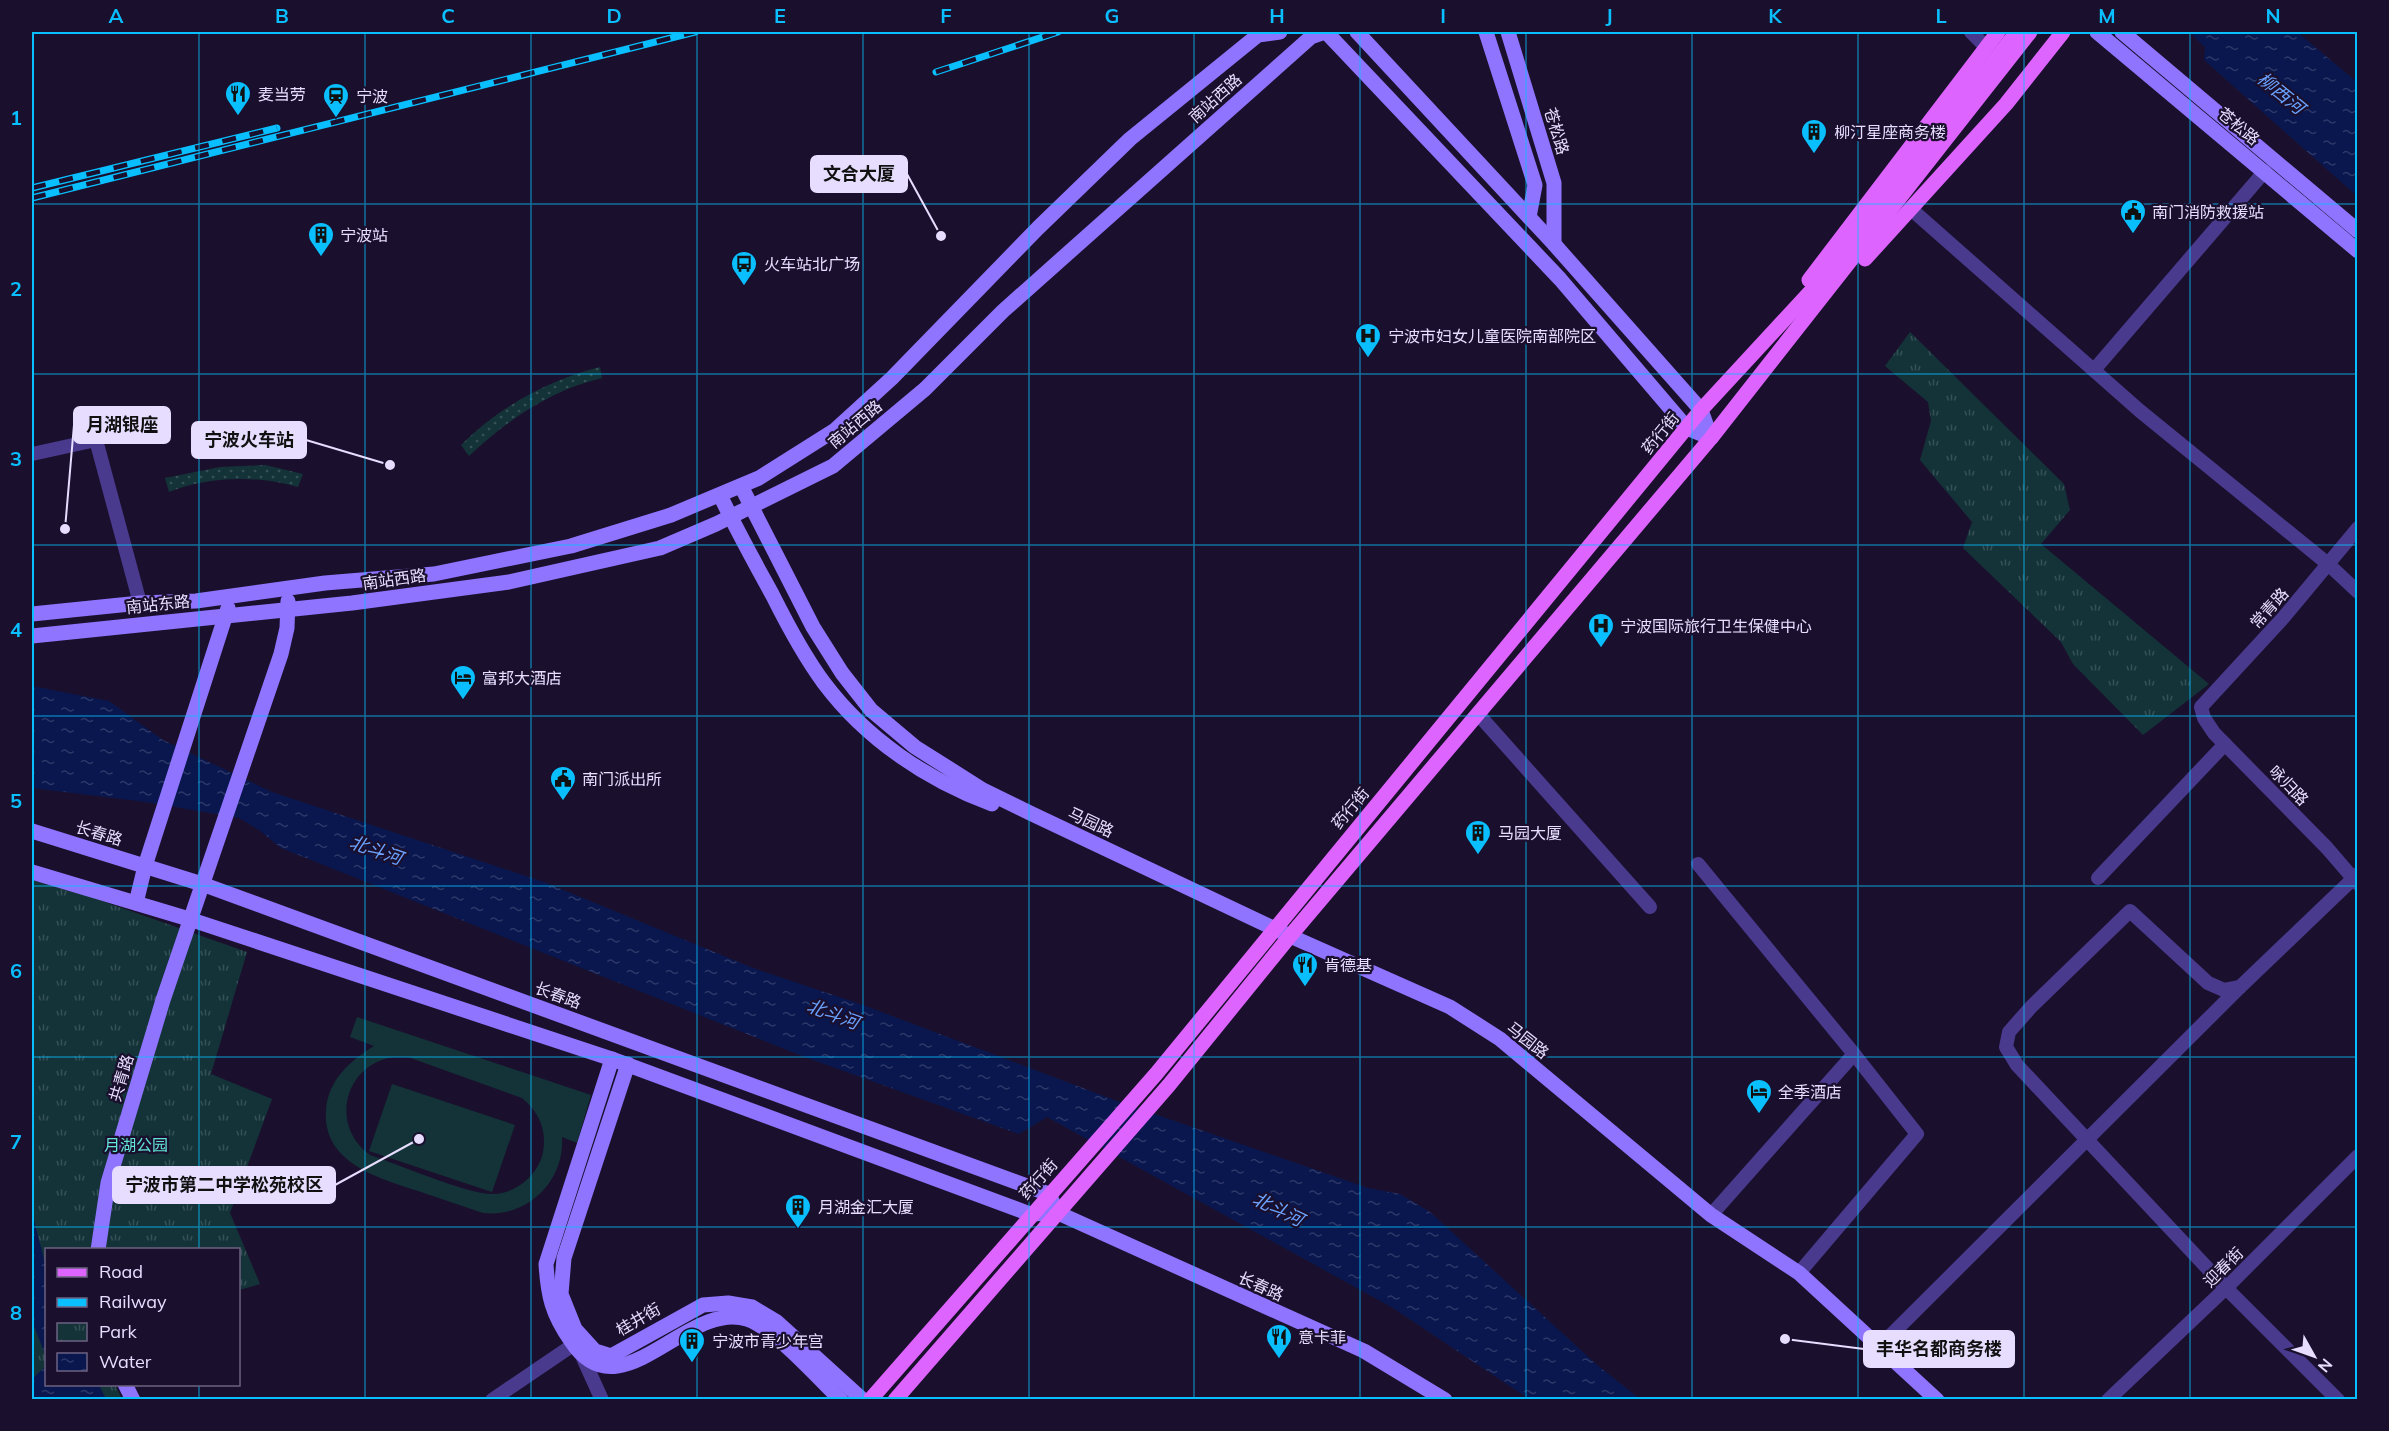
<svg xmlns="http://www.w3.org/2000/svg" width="2389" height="1431" viewBox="0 0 2389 1431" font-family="Mulish,'Noto Sans SC',sans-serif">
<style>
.grass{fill:url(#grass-dots)}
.park{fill:url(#park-tufts)}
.pitch{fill:#133338;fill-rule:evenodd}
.water{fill:url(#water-ripples)}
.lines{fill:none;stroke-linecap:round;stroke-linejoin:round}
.street{stroke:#4a3a8e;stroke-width:14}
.secondary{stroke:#8e74ff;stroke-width:15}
.primary{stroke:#de64ff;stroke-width:15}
.rail-casing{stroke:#09bfff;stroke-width:7}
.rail{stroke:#1a102d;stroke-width:4.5;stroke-dasharray:14;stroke-linecap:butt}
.grid{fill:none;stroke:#09bfff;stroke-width:1.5;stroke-opacity:0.55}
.labels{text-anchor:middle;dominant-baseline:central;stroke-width:4.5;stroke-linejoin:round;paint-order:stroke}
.poi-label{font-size:16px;fill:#e6ddff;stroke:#1a102d;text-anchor:start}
.street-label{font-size:16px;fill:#e6ddff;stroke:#1a102d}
.park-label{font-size:16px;fill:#62e6da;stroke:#1a102d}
.water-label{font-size:18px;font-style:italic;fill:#6ba2ff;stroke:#1a102d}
.leader{fill:none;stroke:#e6ddff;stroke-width:2}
.callout-dot{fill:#e6ddff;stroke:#1a102d;stroke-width:2}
.callout{fill:#e6ddff;stroke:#e6ddff;stroke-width:2}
.callout-label{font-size:18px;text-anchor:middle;font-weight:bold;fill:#111}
.neatline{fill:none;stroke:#09bfff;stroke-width:2}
.grid-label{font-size:20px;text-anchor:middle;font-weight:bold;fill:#09bfff}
</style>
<defs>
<pattern id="grass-dots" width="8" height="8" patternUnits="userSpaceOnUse" patternTransform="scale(1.5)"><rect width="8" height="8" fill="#133338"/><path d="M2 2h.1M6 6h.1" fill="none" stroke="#355056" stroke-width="1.8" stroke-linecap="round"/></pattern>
<pattern id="park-tufts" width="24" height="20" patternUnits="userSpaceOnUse" patternTransform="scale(1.5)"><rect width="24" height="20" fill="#133338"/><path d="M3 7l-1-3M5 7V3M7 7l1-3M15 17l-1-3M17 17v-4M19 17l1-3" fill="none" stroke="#355056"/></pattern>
<pattern id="water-ripples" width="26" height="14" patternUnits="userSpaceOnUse" patternTransform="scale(1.5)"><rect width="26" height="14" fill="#09174e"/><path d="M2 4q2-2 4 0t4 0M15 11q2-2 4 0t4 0" fill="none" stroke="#2d3869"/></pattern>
</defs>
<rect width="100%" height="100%" fill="#1a102d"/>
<!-- grass -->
<g class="grass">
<path d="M600 367 602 378C551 390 507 420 469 456L461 445C499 407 548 380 600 367Z"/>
<path d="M265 465 303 474 298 487C258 475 208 476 169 492L165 478 220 467Z"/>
</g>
<!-- park -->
<g class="park">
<polygon points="1910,332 2064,484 2070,510 2041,544 2209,684 2143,735 2073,664 2061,642 1963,548 1972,522 1920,460 1931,421 1928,402 1885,366"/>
<polygon points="32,880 91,897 247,952 211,1074 272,1099 230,1213 260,1284 239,1290 238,1250 46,1250 46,1384 115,1385 122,1399 32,1399"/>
</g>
<!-- pitch -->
<g class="pitch">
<path d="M357 1017 591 1095 577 1143 562 1137C565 1181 527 1218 483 1213 461 1206 440 1198 418 1191 379 1178 322 1163 326 1110 328 1080 350 1061 374 1046L350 1037ZM394 1057H408L522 1098C539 1112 547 1130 543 1152 539 1174 517 1193 494 1194 468 1195 398 1164 370 1155 329 1126 344 1064 394 1057Z"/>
<polygon points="392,1084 515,1125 492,1192 369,1151"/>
</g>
<!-- water -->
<g class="water">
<polygon points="2189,32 2297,32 2357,82 2357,196 2204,60 2205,47"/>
<polygon points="32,686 109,701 163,740 272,792 544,882 753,968 863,1005 1117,1101 1368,1188 1400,1194 1430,1212 1596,1364 1640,1399 1529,1399 1393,1308 1047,1117 1019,1134 802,1056 281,848 259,830 239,818 146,802 32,788"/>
<polygon points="32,1212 46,1267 46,1357 32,1321"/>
<polygon points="46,1366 46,1384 99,1385 106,1399 32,1399 32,1379"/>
</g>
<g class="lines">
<!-- street -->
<g class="street">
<polyline points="1971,32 1986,47"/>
<polyline points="1911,209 2140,411 2328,564 2358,592"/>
<polyline points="2094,370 2265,171"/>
<polyline points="32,454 96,440 140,603"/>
<polyline points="2358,528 2283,618 2201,707 2204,718 2214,733 2327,848 2358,884"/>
<polyline points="1478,714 1650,907"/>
<polyline points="1698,864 1854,1054 1711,1215"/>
<polyline points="2098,878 2225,744"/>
<polyline points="2240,987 2224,990 2208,983 2130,911 2031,1007 2009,1032 2006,1047 2017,1065 2226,1288 2338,1400"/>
<polyline points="1799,1273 1917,1134 1854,1054"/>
<polyline points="1880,1346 2240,987 2358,874"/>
<polyline points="583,1358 602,1400"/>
<polyline points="492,1400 573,1345"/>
<polyline points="2108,1400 2226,1288 2358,1156"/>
</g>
<!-- secondary -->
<g class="secondary">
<polyline points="1326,32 1560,279 1687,428 1711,438 1701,410 1554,244 1357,32"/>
<polyline points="1486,32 1535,185 1529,217"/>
<polyline points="1508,32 1554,183 1554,244"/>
<polyline points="2097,32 2358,251"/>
<polyline points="2122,32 2358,231"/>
<polyline points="741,486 813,627 842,673 871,710 915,747 983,790 1030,813 1290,936 1450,1007 1500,1039 1711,1215 1799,1273 1937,1400"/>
<path d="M720 495C736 529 755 563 773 596 788 626 804 656 824 683 866 739 927 780 992 804"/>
<polyline points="32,614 140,603 196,601 325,583 434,574 571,546 671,515 759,478 835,430 892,378 1038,228 1130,139 1258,35 1280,32"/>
<polyline points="32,636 352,603 509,582 660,548 716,524 833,466 925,389 1003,311 1311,37 1325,32"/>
<polyline points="32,831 202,884 1049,1194 1054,1205"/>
<polyline points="32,872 189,919 612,1059 1030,1214 1058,1213 1364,1351 1445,1400"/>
<polyline points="136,903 145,866 228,608"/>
<path d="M612 1059 546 1264C548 1296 552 1314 571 1341 620 1416 686 1300 747 1319 773 1327 819 1379 841 1400"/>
<polyline points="628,1064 564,1258 561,1294 575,1329 595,1351 611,1356 703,1305 728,1303 752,1307 777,1322 863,1400"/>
<polyline points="98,1250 108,1183 163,1000 281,654 287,628 288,601"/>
<polyline points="125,1384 133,1400"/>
</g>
<!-- primary -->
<g class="primary">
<polyline points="1865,259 2006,104 2063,32"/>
<polyline points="1809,280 1998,32"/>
<polyline points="870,1400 1156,1074 1701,410 1811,291 1856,237 2017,32"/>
<polyline points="895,1400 1169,1085 1290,936 1711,438 2030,32"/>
</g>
<defs>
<g id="rail">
<polyline points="936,72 1058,32"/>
<polyline points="32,188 277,128"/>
<polyline points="32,198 695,32"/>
</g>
</defs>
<!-- rail casing -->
<use href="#rail" class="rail-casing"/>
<!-- rail -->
<use href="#rail" class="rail"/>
</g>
<!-- grid -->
<path class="grid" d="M199 32V1250M365 32V1400M531 32V1400M697 32V1400M863 32V1400M1029 32V1400M1194 32V1400M1360 32V1400M1526 32V1400M1692 32V1400M1858 32V1400M2024 32V1400M2190 32V1400M32 204H2358M32 374H2358M32 545H2358M32 716H2358M32 886H2358M32 1057H2358M32 1227H2358M199 1384V1400"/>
<!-- icons -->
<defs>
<symbol id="restaurant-pin" viewBox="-11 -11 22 30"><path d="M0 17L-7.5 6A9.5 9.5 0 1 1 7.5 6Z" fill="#09bfff" stroke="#1a102d"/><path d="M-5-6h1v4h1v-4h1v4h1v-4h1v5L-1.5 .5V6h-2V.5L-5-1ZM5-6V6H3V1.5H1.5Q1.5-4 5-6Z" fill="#111"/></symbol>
<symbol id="station-pin" viewBox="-11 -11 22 30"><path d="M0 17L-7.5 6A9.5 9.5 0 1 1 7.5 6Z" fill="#09bfff" stroke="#1a102d"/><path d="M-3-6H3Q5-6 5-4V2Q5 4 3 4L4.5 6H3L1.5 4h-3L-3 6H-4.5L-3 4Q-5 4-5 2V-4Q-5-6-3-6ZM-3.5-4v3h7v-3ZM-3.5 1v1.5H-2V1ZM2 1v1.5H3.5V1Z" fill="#111"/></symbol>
<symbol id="building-pin" viewBox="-11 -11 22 30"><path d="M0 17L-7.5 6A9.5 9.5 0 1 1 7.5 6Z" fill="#09bfff" stroke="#1a102d"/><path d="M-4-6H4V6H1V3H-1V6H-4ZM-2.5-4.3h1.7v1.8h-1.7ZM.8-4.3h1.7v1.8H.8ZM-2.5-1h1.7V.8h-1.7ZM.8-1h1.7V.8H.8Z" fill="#111"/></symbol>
<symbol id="civic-pin" viewBox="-11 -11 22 30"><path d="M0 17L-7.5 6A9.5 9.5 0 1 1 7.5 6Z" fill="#09bfff" stroke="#1a102d"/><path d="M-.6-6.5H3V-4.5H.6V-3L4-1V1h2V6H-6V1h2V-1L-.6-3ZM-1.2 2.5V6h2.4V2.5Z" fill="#111"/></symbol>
<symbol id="bus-pin" viewBox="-11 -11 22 30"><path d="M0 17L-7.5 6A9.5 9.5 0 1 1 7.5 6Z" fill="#09bfff" stroke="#1a102d"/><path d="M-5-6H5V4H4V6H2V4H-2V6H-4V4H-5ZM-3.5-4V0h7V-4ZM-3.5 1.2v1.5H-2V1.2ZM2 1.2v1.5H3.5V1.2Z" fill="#111"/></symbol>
<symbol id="hospital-pin" viewBox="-11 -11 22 30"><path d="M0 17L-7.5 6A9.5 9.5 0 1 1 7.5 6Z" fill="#09bfff" stroke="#1a102d"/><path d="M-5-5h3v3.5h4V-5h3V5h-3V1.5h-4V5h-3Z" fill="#111"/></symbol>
<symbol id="hotel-pin" viewBox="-11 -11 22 30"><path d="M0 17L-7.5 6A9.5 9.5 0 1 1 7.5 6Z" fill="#09bfff" stroke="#1a102d"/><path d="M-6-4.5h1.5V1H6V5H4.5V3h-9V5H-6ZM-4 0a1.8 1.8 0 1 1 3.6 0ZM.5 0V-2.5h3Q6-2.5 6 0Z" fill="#111"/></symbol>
</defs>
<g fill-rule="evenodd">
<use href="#restaurant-pin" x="223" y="79" width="30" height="40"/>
<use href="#station-pin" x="321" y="81" width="30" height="40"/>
<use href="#building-pin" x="1799" y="117" width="30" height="40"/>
<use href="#civic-pin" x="2118" y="197" width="30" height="40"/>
<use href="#building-pin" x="306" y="220" width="30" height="40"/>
<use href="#bus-pin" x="729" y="249" width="30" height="40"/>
<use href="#hospital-pin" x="1353" y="321" width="30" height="40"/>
<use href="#hospital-pin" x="1586" y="611" width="30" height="40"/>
<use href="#hotel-pin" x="448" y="663" width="30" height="40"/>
<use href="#civic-pin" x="548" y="764" width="30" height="40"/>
<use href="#building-pin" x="1463" y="818" width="30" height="40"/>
<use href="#restaurant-pin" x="1290" y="950" width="30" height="40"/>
<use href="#hotel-pin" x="1744" y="1077" width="30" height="40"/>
<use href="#building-pin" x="783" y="1192" width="30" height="40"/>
<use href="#restaurant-pin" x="1264" y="1322" width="30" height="40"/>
<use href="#building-pin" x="677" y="1326" width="30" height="40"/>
</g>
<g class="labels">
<!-- poi labels -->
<g class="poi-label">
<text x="258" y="94">麦当劳</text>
<text x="356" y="96">宁波</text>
<text x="1834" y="132">柳汀星座商务楼</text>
<text x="2152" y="212">南门消防救援站</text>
<text x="340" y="235">宁波站</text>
<text x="764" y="264">火车站北广场</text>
<text x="1388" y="336">宁波市妇女儿童医院南部院区</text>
<text x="1620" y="626">宁波国际旅行卫生保健中心</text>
<text x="482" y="678">富邦大酒店</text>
<text x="582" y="779">南门派出所</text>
<text x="1498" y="833">马园大厦</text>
<text x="1324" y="965">肯德基</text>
<text x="1778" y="1092">全季酒店</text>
<text x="818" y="1207">月湖金汇大厦</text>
<text x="1298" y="1337">意卡菲</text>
<text x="712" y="1341">宁波市青少年宫</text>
</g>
<!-- street labels -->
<g class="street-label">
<text transform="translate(1215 98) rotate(-42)">南站西路</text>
<text transform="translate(2239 126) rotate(40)">苍松路</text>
<text transform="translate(1557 131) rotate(73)">苍松路</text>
<text transform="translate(855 424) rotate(-40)">南站西路</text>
<text transform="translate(1660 433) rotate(-51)">药行街</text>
<text transform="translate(394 579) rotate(-8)">南站西路</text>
<text transform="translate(158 604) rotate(-6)">南站东路</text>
<text transform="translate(2269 608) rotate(-48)">常青路</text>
<text transform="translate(2289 785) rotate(46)">咏归路</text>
<text transform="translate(1350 808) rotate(-50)">药行街</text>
<text transform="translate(1091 822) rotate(25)">马园路</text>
<text transform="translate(99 833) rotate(17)">长春路</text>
<text transform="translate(558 995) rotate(20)">长春路</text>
<text transform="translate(1528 1040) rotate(38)">马园路</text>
<text transform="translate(121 1078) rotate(-73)">共青路</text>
<text transform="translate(1038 1179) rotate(-48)">药行街</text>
<text transform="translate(2223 1267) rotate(-45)">迎春街</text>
<text transform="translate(1261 1286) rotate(24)">长春路</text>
<text transform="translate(638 1319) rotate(-30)">桂井街</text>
</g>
<!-- park labels -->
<g class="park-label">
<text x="136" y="1145">月湖公园</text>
</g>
<!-- water labels -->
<g class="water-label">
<text transform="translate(2281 93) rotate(39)">柳西河</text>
<text transform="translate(376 850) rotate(19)">北斗河</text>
<text transform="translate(833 1014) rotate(20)">北斗河</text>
<text transform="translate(1278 1209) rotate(26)">北斗河</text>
</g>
</g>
<!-- callouts -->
<path class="leader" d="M941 236L907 174M65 529L74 425M390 465L306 440M419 1139L335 1185M1785 1339L1864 1349"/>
<g class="callout-dot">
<circle cx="941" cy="236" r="6"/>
<circle cx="65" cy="529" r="6"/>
<circle cx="390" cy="465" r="6"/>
<circle cx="419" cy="1139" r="6"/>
<circle cx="1785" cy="1339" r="6"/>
</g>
<g class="callout">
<rect x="811" y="156" width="96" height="36" rx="6"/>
<rect x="74" y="407" width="96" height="36" rx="6"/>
<rect x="192" y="422" width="114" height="36" rx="6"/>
<rect x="113" y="1167" width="222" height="36" rx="6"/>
<rect x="1864" y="1331" width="150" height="36" rx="6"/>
</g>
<g class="callout-label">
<text x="859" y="180">文合大厦</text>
<text x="122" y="431">月湖银座</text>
<text x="249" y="446">宁波火车站</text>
<text x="224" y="1191">宁波市第二中学松苑校区</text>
<text x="1939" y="1355">丰华名都商务楼</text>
</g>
<!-- border -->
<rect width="2389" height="1431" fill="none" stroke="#1a102d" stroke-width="66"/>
<!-- legend -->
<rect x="45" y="1248" width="195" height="138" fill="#1a102d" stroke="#6c6281" stroke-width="1.5"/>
<rect x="57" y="1268" width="30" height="9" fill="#de64ff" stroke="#6c6281" stroke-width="1.5"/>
<text x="99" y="1278" font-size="18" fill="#e6ddff">Road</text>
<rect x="57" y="1298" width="30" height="9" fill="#09bfff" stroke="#6c6281" stroke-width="1.5"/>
<text x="99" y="1308" font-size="18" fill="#e6ddff">Railway</text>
<rect x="57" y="1323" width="30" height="18" fill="url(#park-tufts)" stroke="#6c6281" stroke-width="1.5"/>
<text x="99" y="1338" font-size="18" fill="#e6ddff">Park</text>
<rect x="57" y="1353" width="30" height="18" fill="url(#water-ripples)" stroke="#6c6281" stroke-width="1.5"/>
<text x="99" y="1368" font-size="18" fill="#e6ddff">Water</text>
<!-- north arrow -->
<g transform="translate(2314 1356) rotate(130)" stroke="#1a102d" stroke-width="4.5" paint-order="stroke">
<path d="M0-4.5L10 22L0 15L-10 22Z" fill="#e6ddff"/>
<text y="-9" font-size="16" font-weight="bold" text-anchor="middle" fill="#e6ddff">N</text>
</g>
<rect x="33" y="33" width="2323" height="1365" class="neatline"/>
<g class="grid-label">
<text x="116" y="23">A</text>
<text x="282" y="23">B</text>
<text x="448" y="23">C</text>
<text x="614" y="23">D</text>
<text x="780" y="23">E</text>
<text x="946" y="23">F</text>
<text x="1112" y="23">G</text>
<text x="1277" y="23">H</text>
<text x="1443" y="23">I</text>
<text x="1609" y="23">J</text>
<text x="1775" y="23">K</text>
<text x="1941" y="23">L</text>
<text x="2107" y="23">M</text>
<text x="2273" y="23">N</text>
<text x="16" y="125">1</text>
<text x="16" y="296">2</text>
<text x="16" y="466">3</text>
<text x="16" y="637">4</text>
<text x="16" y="808">5</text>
<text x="16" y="978">6</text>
<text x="16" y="1149">7</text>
<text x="16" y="1320">8</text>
</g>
</svg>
